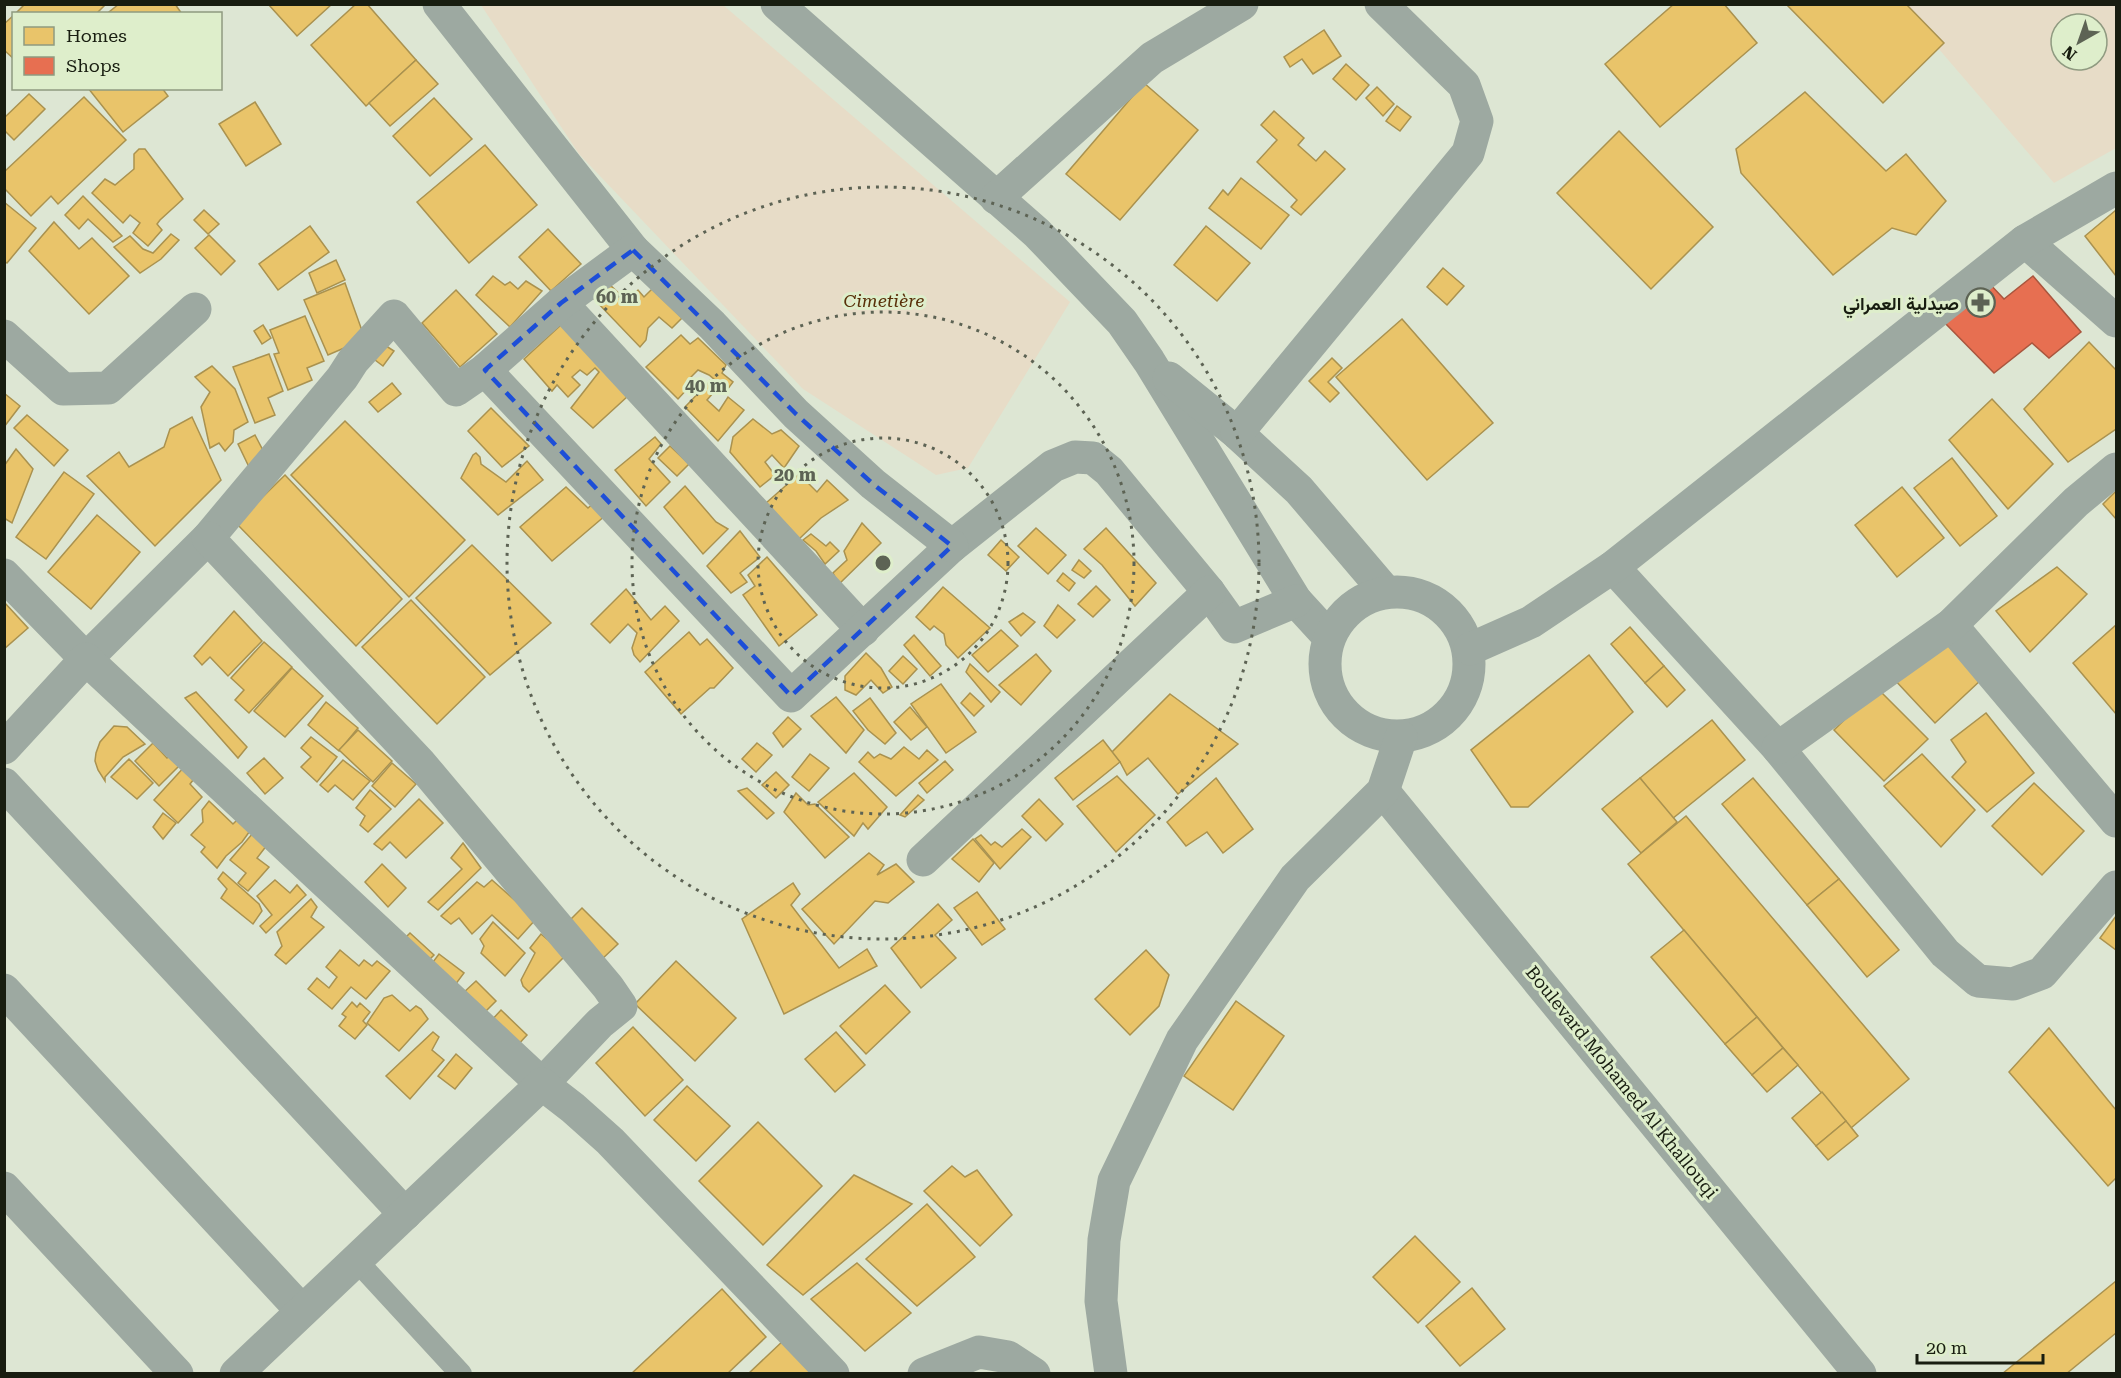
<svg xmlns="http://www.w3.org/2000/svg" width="2121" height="1378" viewBox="0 0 2121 1378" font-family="'Roboto Serif',Vazirmatn,serif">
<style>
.green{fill:#e7dcc7;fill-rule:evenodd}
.homes{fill:#e9c46a;stroke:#aa924f;stroke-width:1.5}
.shops{fill:#e76f51;stroke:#a9563e;stroke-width:1.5}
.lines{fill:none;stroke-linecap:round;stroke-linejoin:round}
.lane{stroke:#9da9a1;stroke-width:22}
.street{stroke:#9da9a1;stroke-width:33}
.marked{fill:none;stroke:#1d4ed8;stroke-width:4.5;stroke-dasharray:12 8;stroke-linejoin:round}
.ring{fill:none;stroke:#5d6354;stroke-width:3;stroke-dasharray:3 6}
.labels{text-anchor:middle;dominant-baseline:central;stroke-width:6;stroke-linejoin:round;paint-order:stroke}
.park-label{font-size:18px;font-style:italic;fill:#593009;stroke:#deeecb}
.poi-label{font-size:18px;font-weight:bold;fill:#181d10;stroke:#deeecb;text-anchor:end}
.street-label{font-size:18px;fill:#181d10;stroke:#deeecb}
.centre{fill:#5d6354;stroke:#deeecb;stroke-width:3}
.ring-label{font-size:18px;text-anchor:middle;font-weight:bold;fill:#5d6354;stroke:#deeecb;stroke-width:6;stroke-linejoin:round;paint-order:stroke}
</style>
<rect width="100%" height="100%" fill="#dde6d3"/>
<!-- green -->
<g class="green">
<polygon points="481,5 723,5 1070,302 968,468 936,475 803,389 579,154"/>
<path d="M1901 5H2116V148L2054 183ZM2061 24H2097V60H2061Z"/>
</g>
<!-- homes -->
<g class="homes">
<polygon points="25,4 106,4 96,14 15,14"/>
<polygon points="119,4 175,4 182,14 110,14 109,12"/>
<polygon points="268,4 332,4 297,36"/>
<polygon points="356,4 367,4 416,60 366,106 311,45"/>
<polygon points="1674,4 1724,4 1757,43 1660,127 1605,64"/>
<polygon points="1786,4 1906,4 1944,43 1883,103"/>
<polygon points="14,15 14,59 4,50 4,24"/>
<polygon points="1324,30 1341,56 1313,74 1302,59 1290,67 1284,57"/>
<polygon points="416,60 438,84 390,126 369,103"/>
<polygon points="1346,64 1369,85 1356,100 1333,79"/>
<polygon points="1144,83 1198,130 1120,220 1066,174"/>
<polygon points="1377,87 1394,104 1383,116 1366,98"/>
<polygon points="88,88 162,88 168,96 123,132"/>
<polygon points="1805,92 1886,171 1906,154 1946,201 1916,235 1892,228 1833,275 1741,173 1736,149"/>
<polygon points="29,94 45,109 14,140 4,130 4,118"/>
<polygon points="84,97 126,140 58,204 51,196 31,216 4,188 4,172"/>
<polygon points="434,98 472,139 430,176 393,136"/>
<polygon points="255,102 281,144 246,166 219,124"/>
<polygon points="1397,106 1411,117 1400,131 1386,121"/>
<polygon points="1274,111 1304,138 1298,145 1316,161 1325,151 1345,169 1301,215 1291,207 1297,200 1257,162 1277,140 1261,125"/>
<polygon points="1619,131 1713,227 1651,289 1557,193"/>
<polygon points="485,145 537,205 469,263 417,202"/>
<polygon points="139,149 145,149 183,199 160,220 157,224 162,230 148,246 133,233 140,223 130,215 123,223 92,193 105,179 115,185 134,169 134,154"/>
<polygon points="1241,178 1289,215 1261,249 1209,208 1223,190 1228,195"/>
<polygon points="83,196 122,236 113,242 88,219 79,229 65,215"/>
<polygon points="4,202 36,228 7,263 4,261"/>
<polygon points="204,210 219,224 208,234 194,220"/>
<polygon points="2116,210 2116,276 2085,236"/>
<polygon points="54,222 79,249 92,238 129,276 89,314 29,251"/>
<polygon points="310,226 329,252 278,290 259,264"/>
<polygon points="1206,226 1250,263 1217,301 1174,265"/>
<polygon points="548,229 581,264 551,291 519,257"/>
<polygon points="171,234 179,240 161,259 140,273 114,247 130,236 143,249 153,253"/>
<polygon points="209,235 235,261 221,275 195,248"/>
<polygon points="336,260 345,280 317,293 309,273"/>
<polygon points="1443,268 1464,286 1447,305 1427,287"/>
<polygon points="493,276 505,285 510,282 518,289 526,281 542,291 510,327 476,295"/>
<polygon points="345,283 365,339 328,355 304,300"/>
<polygon points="608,283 627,301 638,290 644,297 652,289 682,318 672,328 659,317 648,328 646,340 640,347 594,299"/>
<polygon points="456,290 497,334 460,367 422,323"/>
<polygon points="305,316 324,361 307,368 312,380 288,390 274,354 279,353 270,330"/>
<polygon points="1402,319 1493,423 1427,480 1336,377"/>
<polygon points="562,324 628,396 593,428 571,408 599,372 595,368 587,375 580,370 572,377 580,385 568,397 557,385 552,391 524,359"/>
<polygon points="263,325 271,338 262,344 254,331"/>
<polygon points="681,335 690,344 698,338 726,365 722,373 733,382 727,390 709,375 698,370 691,377 690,386 678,399 646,367"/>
<polygon points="2089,342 2116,370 2116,429 2068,462 2024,409"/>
<polygon points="383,344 394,351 383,366 371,357"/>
<polygon points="269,354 283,391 268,398 275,415 255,423 233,367"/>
<polygon points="1332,358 1342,368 1328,382 1339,393 1330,402 1309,381"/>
<polygon points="212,366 235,389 248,422 234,430 233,442 225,451 219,443 210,448 201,407 210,392 195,377"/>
<polygon points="710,381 718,387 707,400 719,411 728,397 744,410 718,441 685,407"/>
<polygon points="392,383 401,394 378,412 369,402"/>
<polygon points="4,393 20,406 4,427"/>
<polygon points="1992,399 2053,464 2008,509 1949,440"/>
<polygon points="491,408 529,446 502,467 468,431"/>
<polygon points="27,415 68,450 54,466 14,428"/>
<polygon points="192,417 221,480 155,546 87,476 119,452 129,467 164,447 170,429"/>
<polygon points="753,419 772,434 781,430 799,446 784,468 772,455 765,462 775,475 760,487 730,452 733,437"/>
<polygon points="345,421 465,540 409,597 291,475"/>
<polygon points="255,435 268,460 250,469 238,444"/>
<polygon points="655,437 661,444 649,459 670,482 646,506 615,470"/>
<polygon points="670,446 689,464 677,476 658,458"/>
<polygon points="16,449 33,469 12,523 4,518 4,466"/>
<polygon points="476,453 480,457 481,464 506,482 527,461 543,480 498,515 461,478 473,455"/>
<polygon points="1952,458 1997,516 1960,546 1914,488"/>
<polygon points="64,472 94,494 46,559 16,537"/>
<polygon points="799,474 817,492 827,480 848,500 821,518 798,540 766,503"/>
<polygon points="285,475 402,599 356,646 236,523"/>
<polygon points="685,486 716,522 728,529 703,554 664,507"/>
<polygon points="566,487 588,508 595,502 606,515 552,561 520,527"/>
<polygon points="1902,487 1944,538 1897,577 1855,525"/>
<polygon points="2116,491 2116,519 2103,504"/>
<polygon points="97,515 140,552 91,609 48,572"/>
<polygon points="862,523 881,543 839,584 833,573 847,560 844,551"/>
<polygon points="1036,528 1066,555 1048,574 1018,546"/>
<polygon points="1106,528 1156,583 1135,606 1102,565 1084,549"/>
<polygon points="740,531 760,557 740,573 747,582 731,593 707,566"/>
<polygon points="811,534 826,546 830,542 839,551 825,564 816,551 803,540"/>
<polygon points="1001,540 1019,557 1006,571 988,555"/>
<polygon points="472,545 551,623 490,675 416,598"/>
<polygon points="767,557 817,615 779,646 743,595 755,586 748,575"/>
<polygon points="1079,560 1091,571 1084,578 1072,570"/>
<polygon points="2057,567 2087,594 2030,652 1996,611"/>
<polygon points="1063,573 1075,583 1069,591 1057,581"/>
<polygon points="1096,586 1110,600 1093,617 1078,604"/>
<polygon points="943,587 990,628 958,658 946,645 944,634 934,626 930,630 916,617"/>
<polygon points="626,589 651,620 665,606 679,621 640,662 634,655 632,648 637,633 628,624 610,643 591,624"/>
<polygon points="411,600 485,677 437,724 362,647"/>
<polygon points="4,602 28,628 4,649"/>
<polygon points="1058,605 1075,620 1057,638 1044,626"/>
<polygon points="234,611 262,641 228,676 210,657 202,665 194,656"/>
<polygon points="1023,613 1035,622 1021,636 1009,622"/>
<polygon points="2116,625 2116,714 2073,663"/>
<polygon points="1630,627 1664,666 1645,683 1611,644"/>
<polygon points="1001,630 1018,646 988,672 972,655"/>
<polygon points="689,632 700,645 707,639 733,668 714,688 710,688 681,714 645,672"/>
<polygon points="1941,634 1982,679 1935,723 1893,678"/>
<polygon points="914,635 941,666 930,676 904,645"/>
<polygon points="264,642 292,667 249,713 235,700 244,690 231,678"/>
<polygon points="866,653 881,668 892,687 883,693 871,680 856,695 845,690 845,676"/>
<polygon points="1036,654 1051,671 1021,705 999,685"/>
<polygon points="1589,655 1633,712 1528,807 1511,807 1471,750"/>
<polygon points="903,656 917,669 903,684 889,671"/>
<polygon points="970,664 1000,692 991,702 966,672"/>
<polygon points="1664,666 1685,690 1667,707 1645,683"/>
<polygon points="292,668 323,696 285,737 254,711"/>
<polygon points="941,684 976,732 946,753 911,704"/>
<polygon points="1877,688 1928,739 1884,781 1834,730"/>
<polygon points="196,692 247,747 238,758 185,698"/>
<polygon points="970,693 984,706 974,716 961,703"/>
<polygon points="1170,694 1238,744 1178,794 1148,758 1127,775 1120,762 1110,754"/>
<polygon points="836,697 864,730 846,753 811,716"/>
<polygon points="870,698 896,733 885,744 868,730 853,711"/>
<polygon points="326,702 358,728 339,751 308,725"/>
<polygon points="910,707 927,727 911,740 894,722"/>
<polygon points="1986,713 2034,773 1987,812 1952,777 1966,762 1951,740"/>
<polygon points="788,717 801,729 783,747 773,733"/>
<polygon points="1712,720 1745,760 1672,819 1640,778"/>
<polygon points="114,726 127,727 145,744 123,757 105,777 105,781 98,770 95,761 96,753 100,742"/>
<polygon points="358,730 392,761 373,782 339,750"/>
<polygon points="311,737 337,757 317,782 301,767 311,757 301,748"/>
<polygon points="1103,740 1120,762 1073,800 1055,778"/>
<polygon points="153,743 167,758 174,752 184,761 159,786 135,761"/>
<polygon points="757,743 772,755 756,772 742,759"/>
<polygon points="904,747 919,759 927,750 938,760 896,796 859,762 868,752 874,758 880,754 891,759"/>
<polygon points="810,754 829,768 809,791 792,777"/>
<polygon points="1922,754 1975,810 1941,847 1884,786"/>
<polygon points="264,758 283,778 265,794 247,773"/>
<polygon points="129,759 153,783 137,799 111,777"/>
<polygon points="343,760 370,781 353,800 335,785 328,792 320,785"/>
<polygon points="945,761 953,770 927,793 919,783"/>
<polygon points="392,763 416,784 395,807 372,786"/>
<polygon points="186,765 197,775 190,784 202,797 178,823 154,800"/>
<polygon points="776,772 789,785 776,798 762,785"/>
<polygon points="854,773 887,807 868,829 863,823 854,836 818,802"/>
<polygon points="1117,776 1155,815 1116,852 1077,806"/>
<polygon points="1216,778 1253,829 1223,853 1207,832 1186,846 1167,822"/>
<polygon points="1640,778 1677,822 1641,853 1602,809"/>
<polygon points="1753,778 1839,879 1807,905 1722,804"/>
<polygon points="2034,783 2084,831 2042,875 1992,826"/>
<polygon points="747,788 774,813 767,819 738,791"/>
<polygon points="370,790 391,809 368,832 360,825 365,816 356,808"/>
<polygon points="796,793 808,805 815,804 849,837 825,858 784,812"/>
<polygon points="918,795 924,800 905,817 900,815"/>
<polygon points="419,799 443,823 406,858 390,842 382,850 374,844"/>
<polygon points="1039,799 1063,824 1046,841 1022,816"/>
<polygon points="209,801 233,824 241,816 252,828 242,842 226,856 217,868 201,852 205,847 191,835 203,822 202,810"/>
<polygon points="163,813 176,823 163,839 153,827"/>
<polygon points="1686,816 1909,1079 1851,1128 1628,864"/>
<polygon points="1022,829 1031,837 1000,869 975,839 981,835 991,845 995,842 1002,847"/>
<polygon points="253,833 267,845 257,858 269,867 248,891 238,883 246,873 230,860"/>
<polygon points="973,839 994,863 979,882 952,859"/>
<polygon points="463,843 481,868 438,910 428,902 462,869 451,858"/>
<polygon points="869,853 884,865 877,875 896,864 914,882 888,903 875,901 834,944 802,909"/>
<polygon points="382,864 406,888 388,907 365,882"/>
<polygon points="223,872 259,904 262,911 253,924 221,898 227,889 218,879"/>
<polygon points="1839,879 1899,950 1867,977 1807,905"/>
<polygon points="275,880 290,893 297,885 306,895 266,933 260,926 272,915 257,896"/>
<polygon points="492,880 536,919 518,939 492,915 472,934 459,918 451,924 441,916 477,882 484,887"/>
<polygon points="793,883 800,894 791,905 839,968 867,949 877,966 784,1014 742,919"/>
<polygon points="977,892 1005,929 982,945 954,908"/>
<polygon points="311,899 317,907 311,917 324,927 286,964 275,955 282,946 277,932"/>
<polygon points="938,904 952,920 935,935 956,958 921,988 891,948"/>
<polygon points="582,908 618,944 600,961 565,925"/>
<polygon points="2116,916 2116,950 2100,938"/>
<polygon points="493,922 525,953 505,976 481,953 484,946 480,939"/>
<polygon points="1684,930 1757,1017 1725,1044 1651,957"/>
<polygon points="410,933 434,955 427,962 403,940"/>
<polygon points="541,934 566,955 529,992 523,986 521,980 535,953 530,948"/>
<polygon points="340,950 359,966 364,960 372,966 377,961 390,971 366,999 351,987 332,1009 308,989 317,978 329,988 337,977 326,967"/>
<polygon points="1146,950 1169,975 1159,1006 1130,1035 1095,999"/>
<polygon points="439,954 464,973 455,985 430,966"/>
<polygon points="676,961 736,1018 695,1061 635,1004"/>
<polygon points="476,981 496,1001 482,1015 462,994"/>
<polygon points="885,985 910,1012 866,1054 840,1026"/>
<polygon points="392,995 410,1011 416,1006 421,1009 428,1019 399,1051 367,1023 384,998"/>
<polygon points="1236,1001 1284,1036 1233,1110 1184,1076"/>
<polygon points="352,1002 357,1007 360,1003 370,1012 363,1021 367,1025 355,1039 339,1026 346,1017 342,1014"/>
<polygon points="501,1010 527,1035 516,1047 490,1022"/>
<polygon points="1757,1017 1783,1048 1752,1075 1725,1044"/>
<polygon points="633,1027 683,1080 645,1116 596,1063"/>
<polygon points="2049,1028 2116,1110 2116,1178 2108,1186 2009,1072"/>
<polygon points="433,1032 439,1037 432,1050 444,1060 410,1099 386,1076"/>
<polygon points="836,1032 865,1065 835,1092 805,1059"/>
<polygon points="1783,1048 1798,1065 1767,1092 1752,1075"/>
<polygon points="456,1054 472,1068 455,1089 438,1076"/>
<polygon points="687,1086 730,1126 696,1161 654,1120"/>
<polygon points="1822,1092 1846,1121 1816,1146 1792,1118"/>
<polygon points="1846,1121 1858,1136 1828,1160 1816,1146"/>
<polygon points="758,1122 822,1186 763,1245 699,1181"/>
<polygon points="952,1166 965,1177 977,1170 1012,1215 980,1246 924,1191"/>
<polygon points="854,1175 912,1204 803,1295 767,1265"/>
<polygon points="927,1204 975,1257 917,1306 866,1259"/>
<polygon points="1415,1236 1460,1282 1418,1323 1373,1277"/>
<polygon points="857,1263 911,1313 865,1351 811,1299"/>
<polygon points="2116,1281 2116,1333 2066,1374 2002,1374"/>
<polygon points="1472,1288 1505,1329 1460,1366 1426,1326"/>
<polygon points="722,1289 766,1337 727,1374 631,1374"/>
<polygon points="785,1339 818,1374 748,1374"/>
</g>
<!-- shops -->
<polygon class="shops" points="2033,276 2081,332 2049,358 2032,343 1994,373 1943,321 1987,281 2004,299"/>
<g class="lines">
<!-- lane -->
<polyline class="lane" points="356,1260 461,1374"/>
<!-- street -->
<g class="street">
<polyline points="439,4 633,250"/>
<polyline points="777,4 1037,233 1122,322 1149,361 1296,601 1329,637"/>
<polyline points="996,198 1152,58 1242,4"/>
<polyline points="2025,241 2116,321"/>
<polyline points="561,303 863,630"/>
<polyline points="4,336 63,389 108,388 195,309"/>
<polyline points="485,370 791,696 952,546 1053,466 1075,457 1093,458 1109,471 1209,592 1234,627 1296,601"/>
<polyline points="1169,378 1237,433 1299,490 1385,591"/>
<polyline points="1237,433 1468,153 1477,121 1464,85 1381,4"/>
<polyline points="1613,567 1778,748 1945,953 1978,981 2013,984 2042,973 2116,887"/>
<polyline points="4,575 86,659 208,538 342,378 353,361 394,316 456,390 485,370 561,303 633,250 712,325 796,414 873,484 952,546"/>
<circle cx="1397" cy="664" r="72"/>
<polyline points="1951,625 2116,821"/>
<polyline points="1470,649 1531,622 1613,567 2025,241 2116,188"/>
<polyline points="4,748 86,659 542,1084 600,1023 621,1006 608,987 420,763 208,538"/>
<polyline points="1778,748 1951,625 2076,502 2116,469"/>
<polyline points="4,784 405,1214"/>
<polyline points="1383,791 1860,1374"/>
<polyline points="923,860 1209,592"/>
<polyline points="4,990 302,1311"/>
<polyline points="4,1188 177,1374"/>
<polyline points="236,1374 542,1084 573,1108 610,1141 833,1374"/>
<polyline points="924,1374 979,1352 1008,1357 1034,1374"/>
<polyline points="1111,1374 1101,1301 1104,1240 1114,1181 1182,1040 1295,878 1383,791 1401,737"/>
</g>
</g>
<!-- marked area -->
<path class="marked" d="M633 250 796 414 873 484 952 546 791 696 485 370 561 303Z"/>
<!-- distance rings -->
<g class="ring">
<circle cx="883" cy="563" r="125"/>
<circle cx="883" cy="563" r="251"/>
<circle cx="883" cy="563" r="376"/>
</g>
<!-- icons -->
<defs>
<symbol id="pharmacy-ring" viewBox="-11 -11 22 22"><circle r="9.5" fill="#deeecb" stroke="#5d6354" stroke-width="1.5"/><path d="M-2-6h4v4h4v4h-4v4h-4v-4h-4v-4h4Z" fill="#5d6354"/></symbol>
</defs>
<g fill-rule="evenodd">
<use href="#pharmacy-ring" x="1964" y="286" width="33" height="33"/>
</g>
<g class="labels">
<!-- park labels -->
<g class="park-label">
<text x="884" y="300">Cimetière</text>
</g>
<!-- poi labels -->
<g class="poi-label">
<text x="1959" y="303">صيدلية العمراني</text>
</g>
<!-- street labels -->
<g class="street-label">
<text transform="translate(1622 1082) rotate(51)">Boulevard Mohamed Al Khallouqi</text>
</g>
</g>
<circle cx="883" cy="563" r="9" class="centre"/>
<g class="ring-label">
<text x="617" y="303">60 m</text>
<text x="706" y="392">40 m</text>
<text x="795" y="481">20 m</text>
</g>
<!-- border -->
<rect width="2121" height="1378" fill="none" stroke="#181d10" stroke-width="12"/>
<!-- legend -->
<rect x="12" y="12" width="210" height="78" fill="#deeecb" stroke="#8f9a80" stroke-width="1.5"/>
<rect x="24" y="27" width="30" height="18" fill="#e9c46a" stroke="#8f9a80" stroke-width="1.5"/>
<text x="66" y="42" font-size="18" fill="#181d10">Homes</text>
<rect x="24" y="57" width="30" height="18" fill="#e76f51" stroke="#8f9a80" stroke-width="1.5"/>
<text x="66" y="72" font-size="18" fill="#181d10">Shops</text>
<!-- north arrow -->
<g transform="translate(2079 42) rotate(220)"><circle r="28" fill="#deeecb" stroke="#8f9a80" stroke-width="1.5"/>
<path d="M0-4.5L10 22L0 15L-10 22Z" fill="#5d6354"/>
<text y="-9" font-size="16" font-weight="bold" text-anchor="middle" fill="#181d10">N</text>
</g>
<!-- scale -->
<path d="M1917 1354v9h126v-9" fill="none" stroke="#181d10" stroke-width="3"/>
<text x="1926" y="1354" font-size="18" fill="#181d10" stroke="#deeecb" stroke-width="4.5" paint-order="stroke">20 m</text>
</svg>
